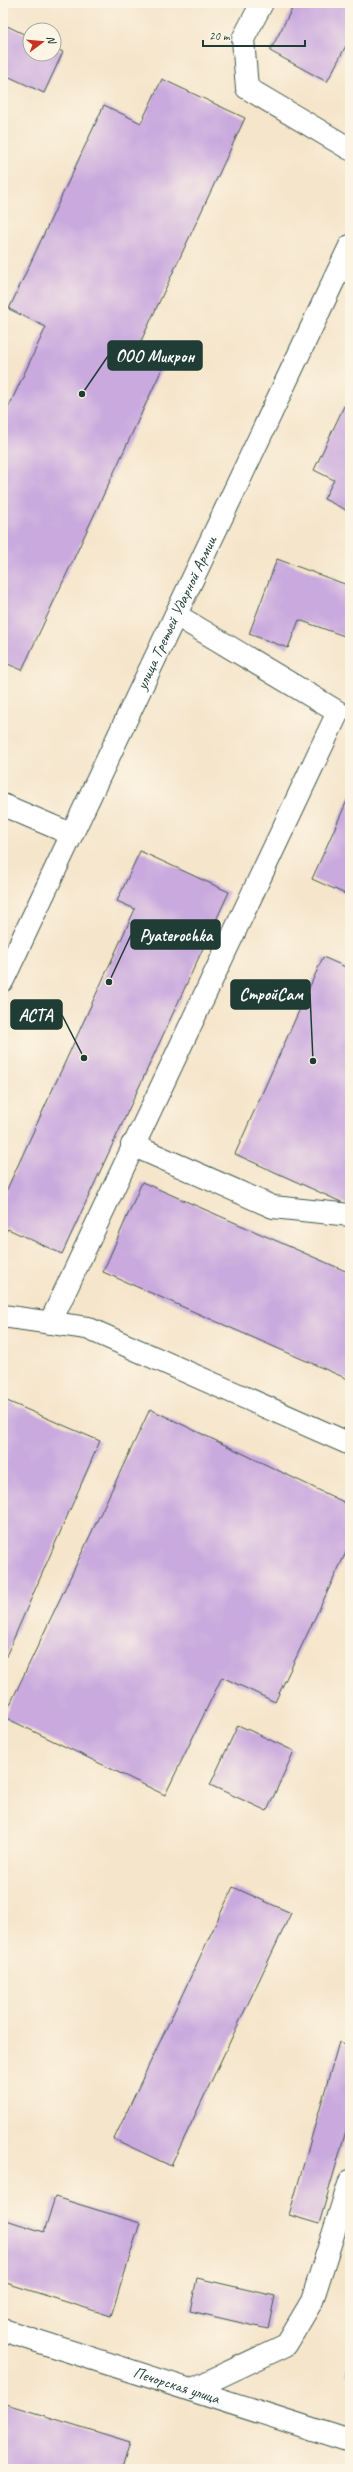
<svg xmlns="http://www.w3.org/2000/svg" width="353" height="2472" viewBox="0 0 353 2472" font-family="Caveat,sans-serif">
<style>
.building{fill:#c9a9de}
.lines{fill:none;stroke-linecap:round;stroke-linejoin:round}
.minor-casing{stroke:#3f564b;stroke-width:24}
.major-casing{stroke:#3f564b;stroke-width:24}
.minor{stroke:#fff;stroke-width:22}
.major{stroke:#fff;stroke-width:22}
.labels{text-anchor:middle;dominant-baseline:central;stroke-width:4;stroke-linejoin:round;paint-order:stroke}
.street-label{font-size:16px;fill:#1f3d34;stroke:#fcf5e5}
.leader{fill:none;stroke:#1f3d34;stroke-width:1.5}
.callout-dot{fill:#1f3d34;stroke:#fcf5e5;stroke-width:1.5}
.callout{fill:#1f3d34;stroke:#1f3d34;stroke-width:1.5}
.callout-label{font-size:17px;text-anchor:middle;font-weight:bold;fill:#fff}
</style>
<rect width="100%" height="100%" fill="#fcf5e5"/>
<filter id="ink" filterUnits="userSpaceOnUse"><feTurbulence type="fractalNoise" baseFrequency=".025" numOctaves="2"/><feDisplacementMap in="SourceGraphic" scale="8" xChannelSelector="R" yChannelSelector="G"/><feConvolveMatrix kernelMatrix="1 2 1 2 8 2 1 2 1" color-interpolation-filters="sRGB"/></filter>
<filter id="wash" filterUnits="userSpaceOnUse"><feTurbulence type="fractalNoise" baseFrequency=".012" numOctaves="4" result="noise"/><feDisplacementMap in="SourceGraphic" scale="16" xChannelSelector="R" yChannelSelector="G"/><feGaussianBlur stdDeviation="0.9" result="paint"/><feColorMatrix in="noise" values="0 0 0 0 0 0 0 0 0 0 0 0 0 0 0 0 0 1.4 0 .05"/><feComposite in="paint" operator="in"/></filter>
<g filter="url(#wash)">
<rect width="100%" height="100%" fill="#f5e5cb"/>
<g id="blocks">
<!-- building -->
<g class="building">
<polygon points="295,3 350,3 350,38 327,82 270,51"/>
<polygon points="3,24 30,37 30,54 54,54 54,48 63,52 44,93 3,74"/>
<polygon points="162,79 245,118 134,356 162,369 22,670 3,662 3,419 46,327 9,309 104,105 141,123"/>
<polygon points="344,406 350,408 350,512 324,499 334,480 314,470"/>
<polygon points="277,559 350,586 350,638 299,620 288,648 249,634"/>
<polygon points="350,794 350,896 312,879"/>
<polygon points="140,851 229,892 62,1254 8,1229 3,1236 3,1198 135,909 117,901"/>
<polygon points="323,957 350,969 350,1206 235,1154"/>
<polygon points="142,1182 350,1273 350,1380 103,1272"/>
<polygon points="7,1401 100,1441 3,1663 3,1411"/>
<polygon points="150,1409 350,1505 350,1544 275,1702 222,1677 165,1795 4,1717"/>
<polygon points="238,1725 294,1751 267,1811 210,1785"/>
<polygon points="233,1887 291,1913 171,2166 114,2139"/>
<polygon points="339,2042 350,2045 350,2117 319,2224 289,2215"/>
<polygon points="55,2197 140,2223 111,2316 3,2282 3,2219 44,2232"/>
<polygon points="197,2278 275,2296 268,2329 190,2311"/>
<polygon points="350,2360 350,2375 346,2374"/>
<polygon points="3,2403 130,2442 122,2469 3,2469"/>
</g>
</g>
</g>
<g filter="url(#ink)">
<use href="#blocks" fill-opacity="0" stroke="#3f564b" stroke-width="1"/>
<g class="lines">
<defs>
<g id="minor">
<polyline points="262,3 243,39 247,88 350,149"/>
<polyline points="3,805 71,834"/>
<polyline points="132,1145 273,1207 350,1215"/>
<polyline points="3,1316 87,1328 350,1444"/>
<polyline points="50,1323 338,712 176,615"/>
<path id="s1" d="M3 2330 350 2441"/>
<polyline points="191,2390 286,2345 312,2301 350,2181"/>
</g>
<g id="major">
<path id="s2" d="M3 980 350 246"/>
</g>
</defs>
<!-- minor casing -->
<use href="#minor" class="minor-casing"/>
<!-- major casing -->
<use href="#major" class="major-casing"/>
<!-- minor -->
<use href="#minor" class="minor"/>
<!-- major -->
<use href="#major" class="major"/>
</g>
</g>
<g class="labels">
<!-- street labels -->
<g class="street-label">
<text stroke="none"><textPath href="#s2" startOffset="406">улица Третьей Ударной Армии</textPath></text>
<text stroke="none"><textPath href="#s1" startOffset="182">Печорская улица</textPath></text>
</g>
</g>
<!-- callouts -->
<path class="leader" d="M82 394L108 356M109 982L131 935M313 1061L310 994M84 1058L62 1015"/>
<g class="callout-dot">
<circle cx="82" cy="394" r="4"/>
<circle cx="109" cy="982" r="4"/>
<circle cx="313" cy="1061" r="4"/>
<circle cx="84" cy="1058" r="4"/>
</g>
<g class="callout">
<rect x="108" y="341" width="94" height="29" rx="4"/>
<rect x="131" y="920" width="89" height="29" rx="4"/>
<rect x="231" y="980" width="79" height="29" rx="4"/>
<rect x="11" y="1000" width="51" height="29" rx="4"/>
</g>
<g class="callout-label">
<text x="155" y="362">ООО Микрон</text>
<text x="176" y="941">Pyaterochka</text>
<text x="271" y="1000">СтройСам</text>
<text x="36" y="1021">АСТА</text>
</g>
<!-- margin -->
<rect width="353" height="2472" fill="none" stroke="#fcf5e5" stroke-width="16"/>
<!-- north arrow -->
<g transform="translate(42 42) rotate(74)"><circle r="19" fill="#fcf5e5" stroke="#a4ab9e"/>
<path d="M0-3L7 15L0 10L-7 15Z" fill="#c8321e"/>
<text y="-6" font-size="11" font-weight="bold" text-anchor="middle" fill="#1f3d34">N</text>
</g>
<!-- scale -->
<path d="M203 40v6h102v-6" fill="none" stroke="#1f3d34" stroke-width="2"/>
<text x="209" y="40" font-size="12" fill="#1f3d34" stroke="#fcf5e5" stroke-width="3" paint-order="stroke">20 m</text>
</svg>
